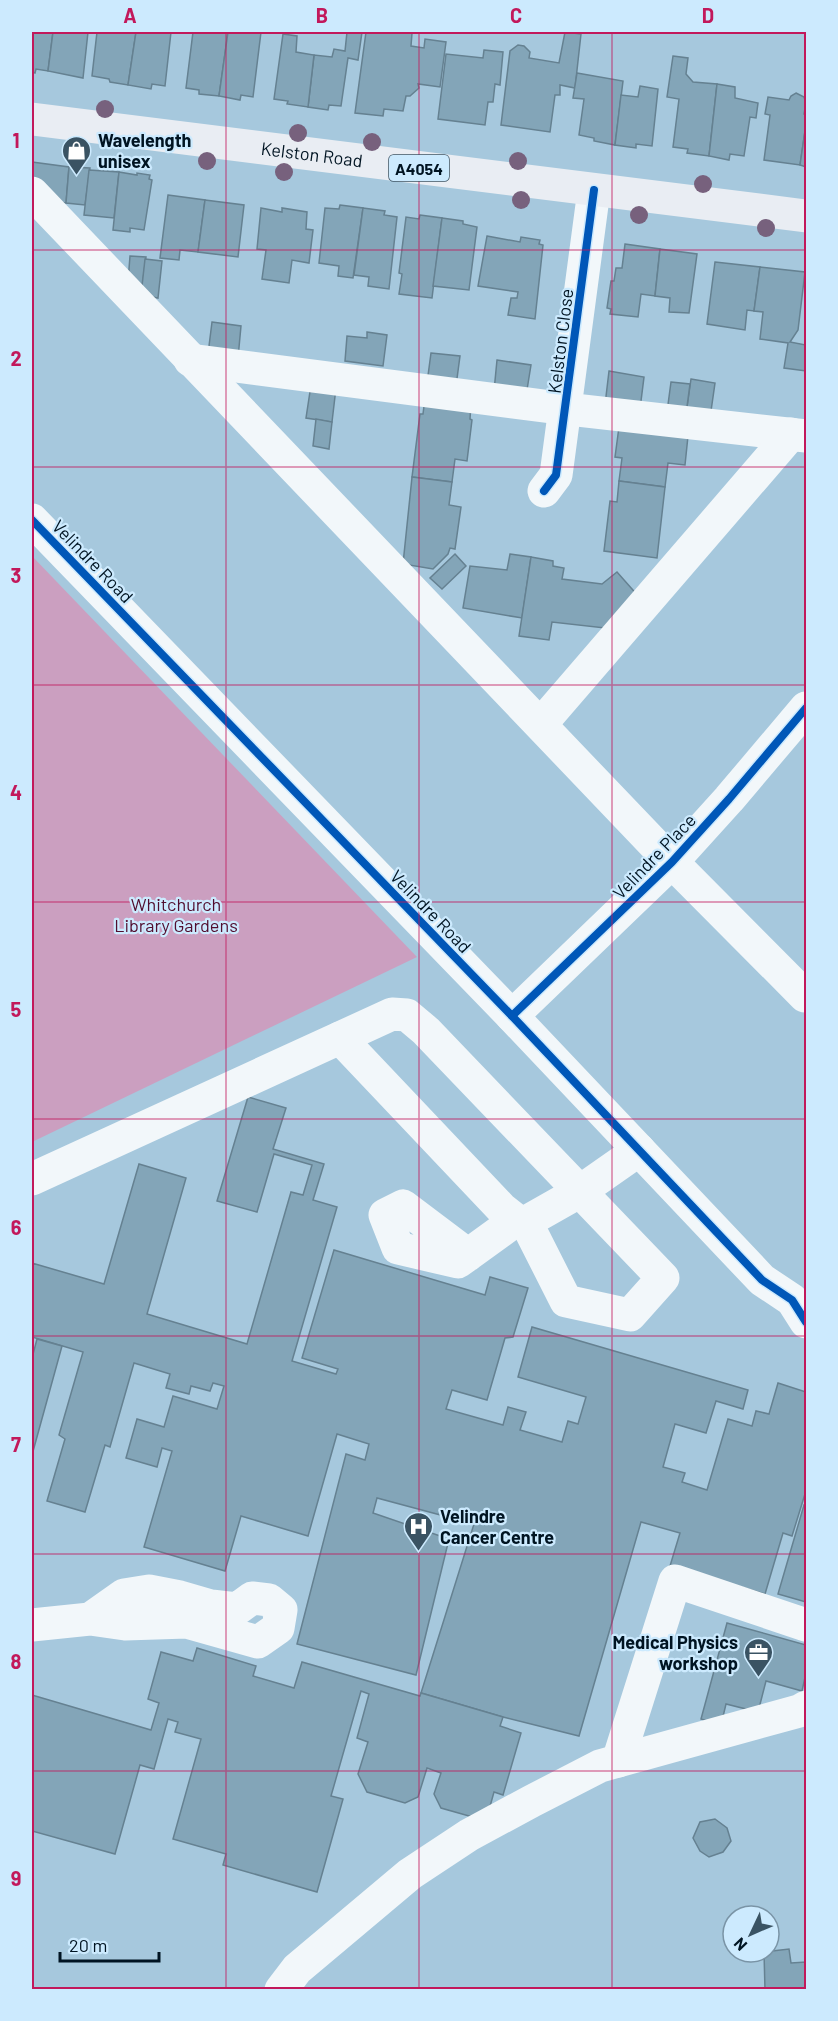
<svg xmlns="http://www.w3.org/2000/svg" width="838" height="2021" viewBox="0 0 838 2021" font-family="Barlow,sans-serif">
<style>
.green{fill:#cb9fc0}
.building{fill:#83a5b8;stroke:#658191;stroke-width:1.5}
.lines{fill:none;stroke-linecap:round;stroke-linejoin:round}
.minor{stroke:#f2f7fa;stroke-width:33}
.major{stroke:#e9edf3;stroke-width:33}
.cycleway-casing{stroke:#cceafe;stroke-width:11}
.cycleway{stroke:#0057b8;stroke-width:8}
.tree{fill:#77617d}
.grid{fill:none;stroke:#c2185b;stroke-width:1.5;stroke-opacity:0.55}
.labels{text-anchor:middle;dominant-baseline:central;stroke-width:4.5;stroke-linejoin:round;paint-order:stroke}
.shield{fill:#cceafe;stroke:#3d5464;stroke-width:1.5}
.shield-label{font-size:16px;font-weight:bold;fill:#001422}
.poi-label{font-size:18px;font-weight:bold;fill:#001422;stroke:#cceafe;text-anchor:start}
.street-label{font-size:18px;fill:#001422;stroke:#cceafe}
.park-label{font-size:18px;fill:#510d2e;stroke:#cceafe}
.neatline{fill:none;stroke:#c2185b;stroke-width:2}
.grid-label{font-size:20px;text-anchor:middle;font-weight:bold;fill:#c2185b}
</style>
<rect width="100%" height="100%" fill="#a6c8dd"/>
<!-- green -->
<polygon class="green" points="32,556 417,957 32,1142"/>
<!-- building -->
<g class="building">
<polygon points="32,32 53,32 48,71 36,69 35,73 32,72"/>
<polygon points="53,32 88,32 83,78 48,71"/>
<polygon points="97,32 136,32 128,85 110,82 109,79 92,76"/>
<polygon points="136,32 171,32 165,86 152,84 151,89 128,85"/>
<polygon points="193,32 228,32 219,96 199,94 199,90 186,88"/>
<polygon points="228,32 261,32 253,97 241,95 240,100 219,96"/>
<polygon points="347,32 362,32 358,60 348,58 341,106 329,105 328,110 308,107 314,55 332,57 334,49 345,51"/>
<polygon points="366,32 412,33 411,46 424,48 425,39 446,42 440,87 418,84 419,88 410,96 406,96 403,111 384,109 383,116 355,113"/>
<polygon points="565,32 581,34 575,88 560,85 560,95 555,95 550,132 501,125 510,51 518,45 524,46 530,52 529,58 559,63"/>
<polygon points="283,34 297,36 296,52 314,55 308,107 287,104 288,101 274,99"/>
<polygon points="484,50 503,52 500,85 495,84 493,102 488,102 485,125 438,119 446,54 483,58"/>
<polygon points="673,56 688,58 686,74 693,82 717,84 709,156 687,153 688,149 673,147 679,99 667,97"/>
<polygon points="577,73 623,81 615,145 594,141 594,138 579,135 584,99 573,98"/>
<polygon points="717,84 735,87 735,98 758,103 756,118 750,117 744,156 730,154 729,160 709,156"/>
<polygon points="640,86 658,89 652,146 636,144 636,148 615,145 621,95 638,97"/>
<polygon points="796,93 804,97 806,103 804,114 806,115 806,124 800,165 764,160 770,115 765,114 768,97 789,100 791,96"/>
<polygon points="806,124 806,167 800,165"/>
<polygon points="32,162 69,167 66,203 48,201 32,184"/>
<polygon points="69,167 90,168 85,205 66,203"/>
<polygon points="89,170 119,172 114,218 84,215"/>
<polygon points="119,172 137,175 137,173 150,175 149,179 152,180 144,230 130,228 130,232 113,230"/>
<polygon points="168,195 205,200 198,252 180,250 179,260 160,258"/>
<polygon points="205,200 244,205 238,257 198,252"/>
<polygon points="340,205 363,208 353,278 338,276 339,266 319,263 325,208 339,209"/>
<polygon points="261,208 282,212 282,208 307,212 306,229 313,230 309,263 292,260 289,283 262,279 266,250 257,249"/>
<polygon points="363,208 385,211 384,215 397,217 389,289 368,286 369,277 354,275"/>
<polygon points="420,215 442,218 432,298 399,294 402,274 399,273 406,217 419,219"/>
<polygon points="442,218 463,221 463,224 477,227 469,290 433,286"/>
<polygon points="487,236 520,242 521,237 540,240 539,244 543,245 535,319 508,315 511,298 517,298 518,292 478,286"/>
<polygon points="625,244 660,249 655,296 641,294 638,317 610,314 611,309 607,308 611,281 614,281 616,268 622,268"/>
<polygon points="660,249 697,254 689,313 669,312 670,298 655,296"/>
<polygon points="130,256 146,257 141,295 128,282"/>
<polygon points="145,259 162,261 158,298 141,295"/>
<polygon points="715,262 760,267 754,311 747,310 745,330 707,324"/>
<polygon points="760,267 805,272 798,330 790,342 806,345 806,371 784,368 788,343 760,339 763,312 754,311"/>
<polygon points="212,322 241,326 238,358 208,354"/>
<polygon points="367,332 387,335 383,366 345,361 347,336 367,338"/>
<polygon points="431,353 460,356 456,386 427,383"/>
<polygon points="497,360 531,365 526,396 494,391"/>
<polygon points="609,371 644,377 640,409 605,405"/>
<polygon points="691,379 715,383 710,418 686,414"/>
<polygon points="671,382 690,384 686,414 667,412"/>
<polygon points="311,385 336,388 332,422 306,418"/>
<polygon points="425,398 471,404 470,419 472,420 467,461 455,459 452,482 412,477 420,414 423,414"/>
<polygon points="316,419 332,422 329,449 313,446"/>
<polygon points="619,427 688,436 685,465 668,463 665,487 619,481 622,458 615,457"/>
<polygon points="412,477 452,482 449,505 461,507 455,549 450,548 448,554 433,569 403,564"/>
<polygon points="619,481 665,487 657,558 604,551 610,501 617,502"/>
<polygon points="455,554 466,566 442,589 430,578"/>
<polygon points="510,554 531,557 522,618 463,608 470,566 507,570"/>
<polygon points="531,557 553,561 553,566 564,568 562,579 602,584 617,572 640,598 614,629 552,622 549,640 519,636"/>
<polygon points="248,1097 286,1108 273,1149 324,1164 313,1200 337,1207 292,1361 336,1374 338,1369 302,1358 334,1250 485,1295 490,1277 528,1288 513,1337 505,1338 487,1400 452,1390 446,1409 503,1425 508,1407 526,1412 520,1430 562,1442 568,1421 578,1424 586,1397 518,1377 532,1327 748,1390 743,1409 716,1401 706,1433 675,1424 663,1467 685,1473 682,1482 707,1490 728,1419 752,1426 756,1411 769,1414 778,1383 806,1392 806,1495 805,1494 792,1536 783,1533 765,1594 670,1566 680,1533 641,1522 579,1736 503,1717 421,1693 474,1524 377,1498 373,1513 449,1539 416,1675 297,1644 346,1454 365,1460 369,1444 337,1434 308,1536 241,1516 225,1571 144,1547 172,1451 162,1448 157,1467 126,1458 137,1419 164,1427 173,1396 217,1409 224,1386 213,1383 210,1391 191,1386 189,1394 166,1388 170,1374 134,1363 110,1447 105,1445 85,1512 47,1501 65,1439 59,1435 83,1352 32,1337 32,1263 104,1284 139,1164 186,1178 147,1314 247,1344 291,1192 303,1195 312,1165 274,1154 257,1212 217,1201"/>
<polygon points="37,1339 62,1346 32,1455 32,1358"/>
<polygon points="804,1505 806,1506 806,1602 778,1594"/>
<polygon points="727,1623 806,1645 806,1673 802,1691 766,1681 758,1712 726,1704 721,1725 701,1719"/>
<polygon points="197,1648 256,1666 253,1676 294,1688 302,1662 420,1696 421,1693 503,1717 500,1726 521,1733 503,1795 494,1792 489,1810 476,1818 441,1808 434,1794 441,1773 427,1768 418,1797 405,1803 367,1792 358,1774 368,1742 357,1738 369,1694 361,1691 331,1796 343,1799 317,1892 223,1865 226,1854 173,1839 201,1739 175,1732 178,1722 168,1719 154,1769 140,1765 115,1854 32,1831 32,1695 151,1730 159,1703 148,1699 161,1652 193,1661"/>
<polygon points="715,1819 727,1828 731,1841 723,1852 709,1857 700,1851 693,1838 700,1822"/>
<polygon points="789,1949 791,1963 806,1962 806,1990 765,1990 764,1952"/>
</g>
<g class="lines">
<!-- minor -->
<g class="minor">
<polyline points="32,193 656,846 805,996 806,994"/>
<polyline points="190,360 567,409 806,436"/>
<polyline points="544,491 556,475 594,190"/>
<polyline points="32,520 512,1016 762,1280 792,1300 806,1322"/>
<polyline points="541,724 791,434"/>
<polyline points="512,1016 672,862 729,799 806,708"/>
<polyline points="340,1038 502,1209 516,1220 526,1222 579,1192 639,1150"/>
<polyline points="32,1179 392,1014 407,1015 426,1031 663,1278 630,1315 566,1301 526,1222"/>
<polyline points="468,1255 403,1206 385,1215 398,1248 458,1262 516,1220"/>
<polyline points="32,1625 90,1619 125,1624 187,1622 258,1642 278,1628 281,1610 269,1600 252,1598 237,1609 211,1606 180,1597 149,1591 124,1595 90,1619"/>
<polyline points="618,1761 675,1581 806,1625"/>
<polyline points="281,1990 297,1969 410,1874 469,1835 532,1801 600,1766 799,1711 806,1707"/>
</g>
<!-- major -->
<path class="major" id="s1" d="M32 119 806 216"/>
<defs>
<g id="cycleway">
<polyline points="544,491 556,475 594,190"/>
<polyline points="32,520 512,1016 762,1280 792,1300 806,1322"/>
<polyline points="512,1016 672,862 729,799 806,708"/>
</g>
</defs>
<!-- cycleway casing -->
<use href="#cycleway" class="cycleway-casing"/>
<!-- cycleway -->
<use href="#cycleway" class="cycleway"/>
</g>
<!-- trees -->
<g class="tree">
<circle cx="105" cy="109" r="9"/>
<circle cx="298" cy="133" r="9"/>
<circle cx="372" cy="142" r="9"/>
<circle cx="207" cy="161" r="9"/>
<circle cx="518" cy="161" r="9"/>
<circle cx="284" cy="172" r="9"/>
<circle cx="703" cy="184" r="9"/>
<circle cx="521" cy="200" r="9"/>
<circle cx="639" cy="215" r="9"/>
<circle cx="766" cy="228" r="9"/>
</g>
<!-- grid -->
<path class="grid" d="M226 32V1990M419 32V1990M612 32V1990M32 250H806M32 467H806M32 685H806M32 902H806M32 1119H806M32 1336H806M32 1554H806M32 1771H806"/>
<!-- icons -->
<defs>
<symbol id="shop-pin" viewBox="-11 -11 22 30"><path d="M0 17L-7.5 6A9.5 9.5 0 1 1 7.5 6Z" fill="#3a5363" stroke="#cceafe"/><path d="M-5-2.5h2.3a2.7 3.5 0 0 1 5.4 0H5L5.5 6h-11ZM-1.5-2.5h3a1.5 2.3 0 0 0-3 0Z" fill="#fff"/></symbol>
<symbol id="hospital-pin" viewBox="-11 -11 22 30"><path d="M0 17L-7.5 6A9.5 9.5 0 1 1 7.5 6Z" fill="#3a5363" stroke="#cceafe"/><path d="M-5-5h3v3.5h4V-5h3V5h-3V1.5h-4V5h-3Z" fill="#fff"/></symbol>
<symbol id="office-pin" viewBox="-11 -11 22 30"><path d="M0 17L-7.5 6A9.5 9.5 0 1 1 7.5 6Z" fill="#3a5363" stroke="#cceafe"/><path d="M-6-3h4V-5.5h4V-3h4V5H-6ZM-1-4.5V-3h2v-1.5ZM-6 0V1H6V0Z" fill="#fff"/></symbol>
</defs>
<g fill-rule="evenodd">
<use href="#shop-pin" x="60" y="134" width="33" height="45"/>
<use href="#hospital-pin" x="402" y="1510" width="33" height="45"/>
<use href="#office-pin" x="742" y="1636" width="33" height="45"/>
</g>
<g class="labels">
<!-- shield labels -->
<rect class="shield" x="389" y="155" width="60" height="26" rx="4.5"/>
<g class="shield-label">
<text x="419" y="168">A4054</text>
</g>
<!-- poi labels -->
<g class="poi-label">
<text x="98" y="140">Wavelength<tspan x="98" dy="21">unisex</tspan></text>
<text x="440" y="1516">Velindre<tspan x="440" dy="21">Cancer Centre</tspan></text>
<text x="738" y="1642" text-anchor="end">Medical Physics<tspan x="738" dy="21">workshop</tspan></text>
</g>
<!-- street labels -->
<g class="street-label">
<text stroke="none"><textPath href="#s1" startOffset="282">Kelston Road</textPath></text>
<text transform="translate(560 341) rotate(-83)">Kelston Close</text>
<text transform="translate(93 561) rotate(46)">Velindre Road</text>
<text transform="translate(654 856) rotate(-46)">Velindre Place</text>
<text transform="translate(431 911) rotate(46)">Velindre Road</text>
</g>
<!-- park labels -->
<g class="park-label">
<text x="176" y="904">Whitchurch<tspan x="176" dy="21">Library Gardens</tspan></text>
</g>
</g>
<!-- border -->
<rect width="838" height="2021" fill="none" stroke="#cceafe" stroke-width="66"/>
<!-- north arrow -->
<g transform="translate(751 1934) rotate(226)"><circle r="28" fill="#cceafe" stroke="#7a94a6" stroke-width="1.5"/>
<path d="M0-4.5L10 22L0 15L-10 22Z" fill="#3a5363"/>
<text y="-9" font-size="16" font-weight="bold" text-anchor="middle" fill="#001422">N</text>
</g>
<!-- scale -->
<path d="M60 1952v9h99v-9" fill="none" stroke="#001422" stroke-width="3"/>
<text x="69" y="1952" font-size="18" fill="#001422" stroke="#cceafe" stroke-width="4.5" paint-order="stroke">20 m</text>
<rect x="33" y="33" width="772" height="1955" class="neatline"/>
<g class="grid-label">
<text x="130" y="23">A</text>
<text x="322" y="23">B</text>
<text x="516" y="23">C</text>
<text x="708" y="23">D</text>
<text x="16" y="148">1</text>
<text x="16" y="366">2</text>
<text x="16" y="583">3</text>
<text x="16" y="800">4</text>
<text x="16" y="1017">5</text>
<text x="16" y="1235">6</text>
<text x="16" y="1452">7</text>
<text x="16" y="1669">8</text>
<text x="16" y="1886">9</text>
</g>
</svg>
